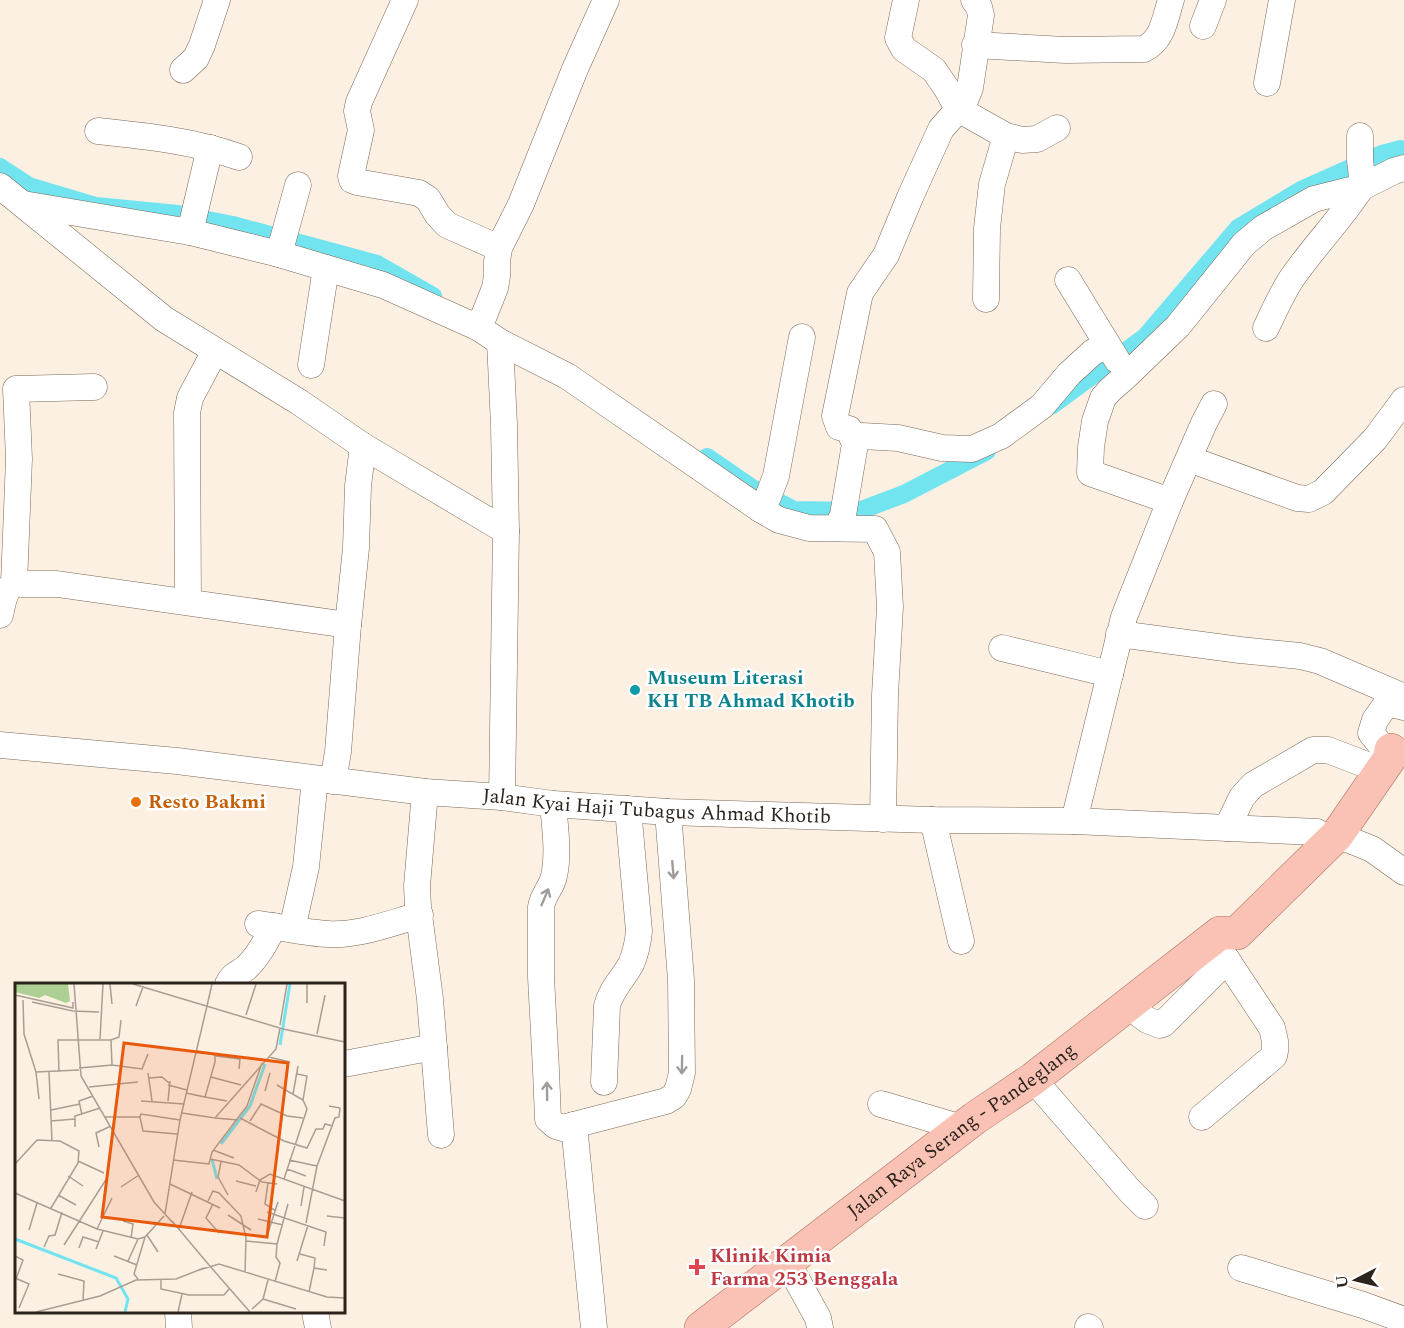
<svg xmlns="http://www.w3.org/2000/svg" width="1404" height="1328" viewBox="0 0 1404 1328" font-family="Spectral,serif">
<style>
.lines{fill:none;stroke-linecap:round;stroke-linejoin:round}
.canal{stroke:#72e4ef;stroke-width:18}
.minor-casing{stroke:#7a6856;stroke-width:27}
.major-casing{stroke:#af715f;stroke-width:34}
.minor{stroke:#fff;stroke-width:26}
.major{stroke:#f9c2b5;stroke-width:33}
.oneway{stroke:#a09c99}
.culture-dot{fill:#0f9aa8;stroke:#fff;stroke-width:2}
.food-dot{fill:#e8710a;stroke:#fff;stroke-width:2}
.health-dot{fill:#e0444e;stroke:#fff;stroke-width:2}
.labels{text-anchor:middle;dominant-baseline:central;stroke-width:5;stroke-linejoin:round;paint-order:stroke}
.culture-label{font-size:20px;font-weight:bold;fill:#0d838f;stroke:#fff;text-anchor:start}
.food-label{font-size:20px;font-weight:bold;fill:#c56008;stroke:#fff;text-anchor:start}
.street-label{font-size:20px;fill:#2c241c;stroke:#fff}
.health-label{font-size:20px;font-weight:bold;fill:#be3a42;stroke:#fff;text-anchor:start}
.inset-river{fill:none;stroke:#72e4ef;stroke-width:3}
.inset-road{fill:none;stroke:#a99e93;stroke-width:1.5}
.view{fill:#e8590c;fill-opacity:0.15;stroke:#e8590c;stroke-width:3}
.inset-edge{fill:none;stroke:#2c241c;stroke-width:3}
</style>
<rect width="100%" height="100%" fill="#fcf0e3"/>
<g class="lines">
<!-- canal -->
<g class="canal">
<polyline points="0,167 29,186 96,206 178,214 233,225 377,264 433,296"/>
<polyline points="1051,406 1145,337 1238,228 1301,190 1382,154 1401,149"/>
<polyline points="707,457 752,488 794,510 859,511 904,494 987,451"/>
</g>
<defs>
<g id="minor">
<polyline points="405,0 359,102 357,111 361,130 352,171 351,176 352,180 357,182 419,193 428,199 437,214 447,225 499,248"/>
<polyline points="906,0 898,38 904,49 934,70 947,89 958,109 1006,136 1022,140 1037,139 1057,128"/>
<polyline points="1203,26 1213,0"/>
<path d="M975 45 1065 50 1144 49C1163 40 1165 18 1171 0"/>
<polyline points="183,70 196,58 202,45 217,0"/>
<polyline points="1267,83 1282,0"/>
<path d="M98 131C146 136 194 141 239 157"/>
<polyline points="0,186 164,319 299,402 363,446 506,531 502,797"/>
<polyline points="23,204 190,232 279,254 383,285 479,328 500,342 567,376 760,509 779,520 809,528 875,529 887,552 890,607 885,695 883,819"/>
<polyline points="190,232 210,148"/>
<polyline points="279,254 298,185"/>
<polyline points="1068,280 1117,360"/>
<polyline points="986,299 987,228 992,184 1006,136"/>
<polyline points="479,328 495,288 497,276 497,262 499,248 521,204 575,69 606,0"/>
<path d="M1266 328C1274 311 1282 293 1292 278 1314 246 1342 218 1363 185L1360 160V136"/>
<polyline points="500,342 504,425 506,531"/>
<polyline points="311,365 326,268"/>
<polyline points="852,437 862,436 898,438 942,448 972,449 1001,436 1042,406 1069,374 1093,352 1107,346"/>
<polyline points="1189,459 1297,498 1309,499 1323,492 1375,439 1404,400"/>
<polyline points="1170,501 1090,473 1091,447 1095,421 1103,398 1110,390 1126,376 1178,326 1244,244 1263,228 1314,199 1362,187 1394,171 1404,168"/>
<polyline points="760,509 768,497 776,476 802,337"/>
<polyline points="837,528 843,515 855,444 849,429 839,427 835,416 860,293 886,255 911,195 941,129 964,103 970,88 981,15 979,7 974,0"/>
<polyline points="14,584 19,459 16,389 94,387"/>
<polyline points="188,601 187,413 190,398 215,351"/>
<path d="M0 615C3 604 3 590 14 584H57L348 625 338 752 333 781"/>
<polyline points="348,625 356,548 358,486 363,446"/>
<polyline points="1119,634 1240,650 1300,656 1320,661 1404,697"/>
<polyline points="1002,648 1110,674"/>
<path id="s1" d="M0 745 177 761 425 792 502 797 553 804 668 812 933 820 1074 821 1317 832"/>
<polyline points="1391,750 1380,744 1371,733 1375,720 1387,703 1404,707"/>
<polyline points="425,792 417,886 418,907 430,999 441,1135"/>
<path d="M553 804C555 828 559 853 554 876 552 887 543 894 541 907V977L546 1070 548 1119 556 1126 562 1128 666 1101 674 1096 678 1089 682 1073 681 980 668 812"/>
<polyline points="933,820 961,941"/>
<polyline points="1074,821 1124,617 1170,501 1204,423 1214,404"/>
<polyline points="1227,828 1242,797 1253,785 1313,750 1328,750 1372,767"/>
<polyline points="1337,835 1372,849 1404,872"/>
<path d="M258 924C281 927 305 933 328 934 359 936 390 923 420 915"/>
<polyline points="292,929 306,867 315,779"/>
<path d="M228 984C232 975 238 974 246 968 258 957 266 941 274 926"/>
<polyline points="1128,1005 1147,1020 1160,1025 1163,1024 1227,960"/>
<polyline points="344,1064 434,1047"/>
<polyline points="1033,1079 1129,1190 1145,1206"/>
<path d="M604 1082 607 1006C611 989 623 979 631 964 636 953 638 942 639 931L628 809"/>
<polyline points="881,1104 962,1128"/>
<polyline points="1202,1117 1274,1056 1275,1051 1275,1041 1272,1028 1227,960 1210,941"/>
<polyline points="574,1125 594,1328"/>
<polyline points="787,1262 818,1318 820,1328"/>
<polyline points="1241,1268 1363,1305 1404,1320"/>
<polyline points="178,1312 179,1328"/>
<polyline points="315,1312 318,1328"/>
<polyline points="1088,1327 1090,1328"/>
</g>
<g id="major">
<path id="s2" d="M701 1328 975 1118 1033 1079 1220 933H1237L1337 835 1390 758 1391 750"/>
</g>
</defs>
<!-- minor casing -->
<use href="#minor" class="minor-casing"/>
<!-- major casing -->
<use href="#major" class="major-casing"/>
<!-- minor -->
<use href="#minor" class="minor"/>
<!-- major -->
<use href="#major" class="major"/>
</g>
<!-- one-way arrows -->
<defs><path id="oneway-shaft" d="M-6 0H5M1.5-3L5.5 0L1.5 3" fill="none" stroke-width="1.6" stroke-linecap="round" stroke-linejoin="round" transform="scale(1.5)"/></defs>
<g class="oneway">
<use href="#oneway-shaft" transform="translate(673 870) rotate(85)"/>
<use href="#oneway-shaft" transform="translate(545 897) rotate(-67)"/>
<use href="#oneway-shaft" transform="translate(682 1065) rotate(91)"/>
<use href="#oneway-shaft" transform="translate(547 1091) rotate(-91)"/>
</g>
<!-- markers -->
<circle class="culture-dot" cx="635" cy="690" r="6"/>
<circle class="food-dot" cx="136" cy="802" r="6"/>
<path class="health-dot" d="M694 1258h6v6h6v6h-6v6h-6v-6h-6v-6h6z"/>
<g class="labels">
<!-- culture labels -->
<g class="culture-label">
<text x="647" y="678">Museum Literasi<tspan x="647" dy="23">KH TB Ahmad Khotib</tspan></text>
</g>
<!-- food labels -->
<g class="food-label">
<text x="148" y="802">Resto Bakmi</text>
</g>
<!-- street labels -->
<g class="street-label">
<text stroke="none"><textPath href="#s1" startOffset="660">Jalan Kyai Haji Tubagus Ahmad Khotib</textPath></text>
<text stroke="none"><textPath href="#s2" startOffset="327">Jalan Raya Serang - Pandeglang</textPath></text>
</g>
<!-- health labels -->
<g class="health-label">
<text x="710" y="1256">Klinik Kimia<tspan x="710" dy="23">Farma 253 Benggala</tspan></text>
</g>
</g>
<!-- overview -->
<g transform="translate(15 983)">
<rect width="330" height="330" fill="#fcf0e3"/>
<path d="M0 1H53L55 18 51 20 30 12 24 15 0 9Z" fill="#aecf93"/>
<path class="inset-river" d="M265 62 275 1M206 161 235 123 250 81M197 176 202 196M0 256 101 295 113 316 110 329"/>
<path class="inset-road" d="M59 1 66 93 139 219 159 241M95 1 97 21M118 1 268 46 330 59M0 12 58 25V19M8 17 9 51 21 89 64 87M17 19 58 28 84 29M292 20V1M121 23 128 4M192 23 197 1M231 32 241 1M265 42 272 1M302 51 310 12M85 56 88 1M96 57 104 54 106 37M201 73 225 76 224 86M254 74 275 79M97 82 127 86 133 71M21 89 24 116M34 89 37 158M44 89 43 57H96L97 82 64 85M133 90 137 118M282 91 292 93 288 117M196 94 226 102M134 95 147 94 154 100M153 102 172 107M262 102 288 117 292 126 269 196M74 104 123 99M250 108 255 90M171 110 190 114 200 79V72L181 68M278 111 283 83M190 114 212 118M126 118 169 121M153 118 155 98M36 127 65 121M167 130 200 135 261 66 265 45M67 132 64 118 78 113M90 134H125L126 131 165 137M125 134 128 148 162 151M200 135 223 137M225 135 269 158 292 165 301 146H308L310 141 318 143M36 138 60 136M235 138 246 121 272 133 288 135M60 144V133L85 125M22 157 45 158 64 168 63 180 36 225M84 164 81 150 96 143M198 167 219 175M195 176 224 182 247 199 262 201M158 177 194 181 197 169 232 123 247 80M274 177 302 183M63 178 89 190M206 179 203 194 213 212M0 181 22 157M272 186 291 193M53 193 68 203M221 198 241 203M253 200 250 221 261 228M155 201 205 225M106 204 124 192M241 209 245 197 255 191 330 218M0 210 82 246 123 256 130 254 149 233M43 212 61 222M193 218 198 208 204 210 226 233 231 255 230 290M198 221 191 235 204 250M286 223 289 204M252 229 311 249 309 263M150 231 165 137 192 23M213 232 236 247M312 233 330 235M243 236 268 242M108 238 118 241 116 255M157 238 194 282M291 240 302 183 320 135 324 134 325 125 314 123M82 246 97 215M164 246 177 209M14 247 22 220M132 252 143 269M252 253 263 219M231 258 262 261 261 274 265 280 260 299M262 261 273 221M49 262 92 195M29 264 34 253 40 252 47 229M64 265 68 254 84 259M81 266 88 248M285 271 300 275 299 285 312 287M0 273 8 277 1 296M99 273 122 282M113 278 123 256M282 278 293 242M194 282 235 329M184 287 204 281 312 314 330 315M43 291 69 298 68 318M0 295 14 301 4 325M123 296 119 291 130 254M146 297V306L174 312H209L214 306M294 309 299 285M248 316 281 326M237 326 248 316 253 297M21 329 85 313 121 297 161 296 189 285M163 329 167 311"/>
<path class="view" d="M109 60 273 80 252 254 87 234Z"/>
<rect width="330" height="330" class="inset-edge"/>
</g>
<!-- north arrow -->
<g transform="translate(1356 1280) rotate(263)" stroke="#ffffff" stroke-width="4.5" paint-order="stroke">
<path d="M0-4.5L10 22L0 15L-10 22Z" fill="#2c241c"/>
<text y="-9" font-size="16" font-weight="bold" text-anchor="middle" fill="#2c241c">U</text>
</g>
</svg>
